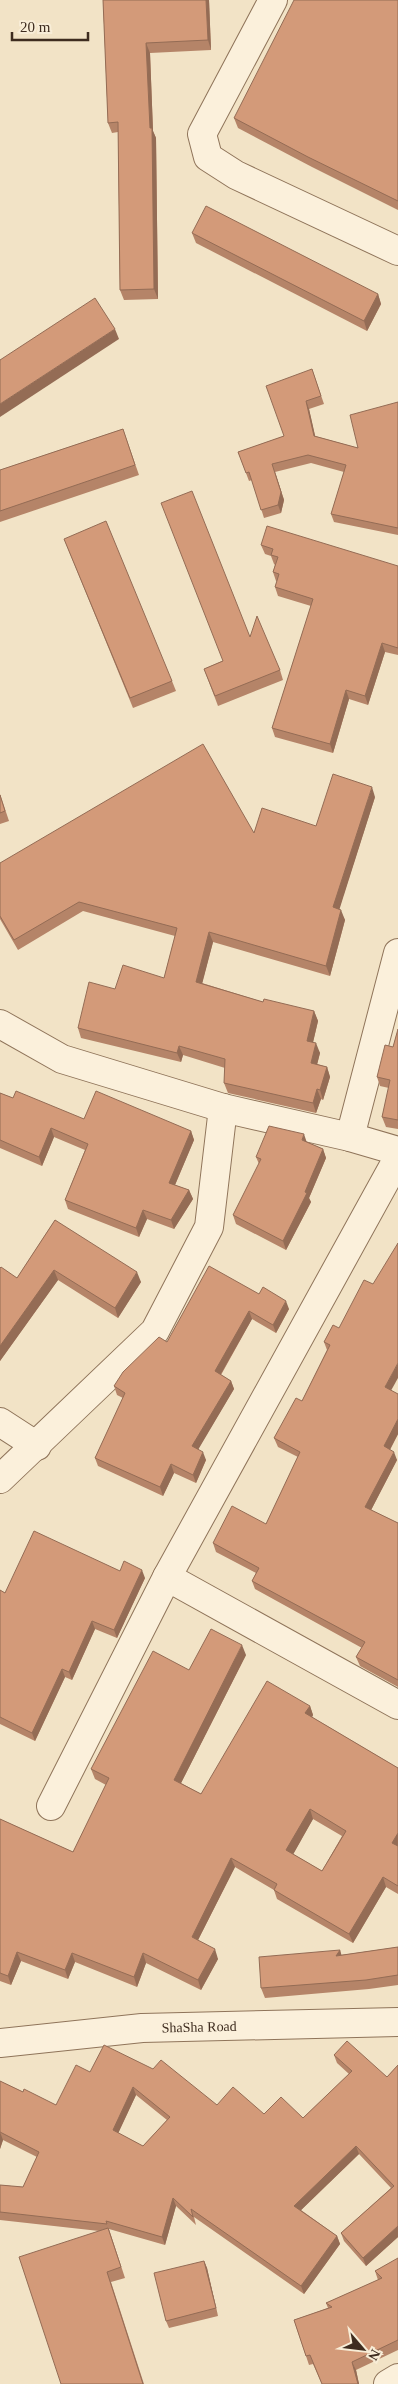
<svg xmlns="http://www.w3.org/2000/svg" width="398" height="2384" viewBox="0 0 398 2384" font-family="'Times New Roman',serif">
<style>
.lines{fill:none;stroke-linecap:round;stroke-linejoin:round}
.minor-casing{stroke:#8f745a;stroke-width:30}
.minor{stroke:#fbf0db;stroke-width:28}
.wall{fill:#b58468;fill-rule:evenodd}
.shaded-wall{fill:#946c55}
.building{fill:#d39a79;stroke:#946c55;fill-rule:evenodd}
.labels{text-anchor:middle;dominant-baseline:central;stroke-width:4;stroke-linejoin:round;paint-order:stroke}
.street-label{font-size:14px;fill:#3e2c1f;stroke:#f8edd7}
</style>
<rect width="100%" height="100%" fill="#f2e3c6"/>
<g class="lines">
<defs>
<g id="minor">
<polyline points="273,0 202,134 208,157 236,175 398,251"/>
<polyline points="0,1024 62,1059 223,1108 350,1137 398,1151"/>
<polyline points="350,1137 398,953"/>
<polyline points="0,1422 37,1446"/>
<polyline points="0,1479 155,1331 209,1227 223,1108"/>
<polyline points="167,1577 398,1705"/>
<polyline points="51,1806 167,1577 398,1158"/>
<path id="s1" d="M0 2043 142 2028 398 2022"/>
<polyline points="388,2384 398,2378"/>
</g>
</defs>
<!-- minor casing -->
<use href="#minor" class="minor-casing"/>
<!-- minor -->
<use href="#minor" class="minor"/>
</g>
<!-- wall -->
<g class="wall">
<polygon points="103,0 209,0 211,50 150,53 153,131 156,138 158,299 124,300 120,290 118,132 112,133 108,123"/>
<polygon points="398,0 398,210 312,167 238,128 234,118"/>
<polygon points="192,233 378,294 381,304 367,331 196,243"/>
<polygon points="312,369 324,404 309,409 315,436 358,448 398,402 398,535 334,522 331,514 344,472 311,463 275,472 284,500 281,513 264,518 252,480 249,481 238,452 284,436"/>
<polygon points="123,429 139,475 0,522 0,470"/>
<polygon points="64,539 172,681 176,691 133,708"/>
<polygon points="261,545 398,566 398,655 385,652 368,705 349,699 333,753 275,737 272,728 311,606 278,596 275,587 277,581 276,581 273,572 275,565 274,564 271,556 265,554"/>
<polygon points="222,661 280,670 283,680 218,706 204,669"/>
<polygon points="0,794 9,821 0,824"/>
<polygon points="375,797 339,909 345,920 330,976 213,942 202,983 263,1002 314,1011 318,1021 313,1042 320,1053 317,1064 327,1067 330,1077 323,1100 321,1099 316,1113 228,1093 224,1083 225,1068 183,1055 181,1062 81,1038 78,1028 115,989 164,978 175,936 83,911 18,950 0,919 0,863 316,826"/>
<polygon points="398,1029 398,1129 386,1127 382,1117 389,1088 380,1086 377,1077 393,1047"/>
<polygon points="0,1093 13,1098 84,1119 191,1131 194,1140 175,1185 189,1190 193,1199 174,1229 147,1219 139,1237 68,1209 65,1200 85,1150 54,1137 42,1166 0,1148"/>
<polygon points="307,1142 323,1149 326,1158 309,1198 311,1202 286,1250 236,1224 233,1215 259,1164 256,1157"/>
<polygon points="55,1220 141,1282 118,1318 58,1280 0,1361 0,1268 17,1278"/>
<polygon points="259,1294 289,1309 276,1333 252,1319 221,1375 231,1381 234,1389 198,1449 206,1460 196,1483 174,1473 163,1496 98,1466 95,1458 123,1398 117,1395 114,1386 167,1342"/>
<polygon points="333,1325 391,1391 398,1394 398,1434 390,1450 397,1460 371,1510 398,1523 398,1687 360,1666 356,1657 362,1648 255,1589 252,1581 256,1573 216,1552 213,1543 266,1524 298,1457 278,1447 274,1438 302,1401 327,1350 324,1342"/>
<polygon points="120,1571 145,1578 117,1638 95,1629 72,1680 65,1677 35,1741 0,1724 0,1590 5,1593"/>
<path d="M246 1655 181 1783 201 1794 310 1706 313 1715 312 1717 398 1768V1894L386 1887 353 1943 277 1899 274 1890 235 1867 198 1940 218 1959 201 1990 146 1963 137 1987 75 1962 68 1979 21 1961 11 1985 0 1981V1819L73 1852 106 1785 95 1779 91 1769 189 1670ZM313 1819 342 1836 322 1871 293 1854Z"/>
<polygon points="398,1947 398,1985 369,1989 265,1998 261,1988 340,1950 341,1955"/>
<path d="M334 2055 387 2077 398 2065V2237L366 2266 344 2241 341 2233 391 2188 359 2154 301 2210 337 2236 340 2244 304 2294 194 2217 196 2225 176 2206 165 2245 109 2229 125 2278 111 2282 144 2384H61L99 2231 0 2220V2185L23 2187 37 2157 3 2140 0 2149V2081L23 2092 56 2105 90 2072 217 2105 264 2114 303 2118 349 2074 337 2063ZM136 2095 167 2120 143 2146 118 2133Z"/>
<polygon points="398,2259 398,2350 356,2370 359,2384 322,2384 313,2364 309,2365 294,2320 328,2308 326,2303 378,2280 375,2271"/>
<polygon points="204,2261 207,2268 218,2316 169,2328 166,2321"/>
</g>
<!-- shaded-wall -->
<g class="shaded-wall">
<polygon points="206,0 209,0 211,50 208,40"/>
<polygon points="146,43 150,53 153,131 156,138 158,299 154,289 150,128"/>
<polygon points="378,294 381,304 367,331 364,321"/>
<polygon points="115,329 119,339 0,417 0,404"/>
<polygon points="306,401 309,409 317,444 314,436"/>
<polygon points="275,472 284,500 281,513 278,505"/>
<polygon points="382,643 385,652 368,705 365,696"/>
<polygon points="346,690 349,699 333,753 330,744"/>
<polygon points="372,787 375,797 337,917 333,907"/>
<polygon points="341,910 345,920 330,976 326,966"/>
<polygon points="209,932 213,942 200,992 196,982"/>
<polygon points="314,1011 318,1021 311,1051 307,1041"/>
<polygon points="316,1043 320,1053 315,1073 311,1063"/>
<polygon points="179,1046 183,1055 181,1062 177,1053"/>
<polygon points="327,1067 330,1077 323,1100 320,1090"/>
<polygon points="317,1089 321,1099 316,1113 313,1103"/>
<polygon points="51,1128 54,1137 42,1166 39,1157"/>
<polygon points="191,1131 194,1140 172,1192 169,1183"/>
<polygon points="304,1134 307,1143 302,1140"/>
<polygon points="323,1149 326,1158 309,1198 311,1202 286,1250 283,1241 305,1192"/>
<polygon points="189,1190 193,1199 174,1229 171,1220"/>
<polygon points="143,1210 147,1219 139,1237 136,1228"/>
<polygon points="54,1270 58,1280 0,1361 0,1346"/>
<polygon points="137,1272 141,1282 118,1318 115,1308"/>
<polygon points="286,1301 289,1309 276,1333 273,1325"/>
<polygon points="249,1311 252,1319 218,1379 215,1371"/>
<polygon points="398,1363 398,1378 388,1396 385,1387"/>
<polygon points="231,1381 234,1389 195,1455 192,1446"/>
<polygon points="398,1419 398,1434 387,1455 384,1446"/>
<polygon points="203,1452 206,1460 196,1483 193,1475"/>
<polygon points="394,1452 397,1460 368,1516 365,1507"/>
<polygon points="171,1464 174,1473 163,1496 160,1487"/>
<polygon points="142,1570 145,1578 117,1638 114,1630"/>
<polygon points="92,1621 95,1629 72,1680 69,1672"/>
<polygon points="242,1645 246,1655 178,1789 174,1780"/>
<polygon points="62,1669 65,1677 35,1741 32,1733"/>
<polygon points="310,1706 313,1715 309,1723 305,1713"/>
<polygon points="310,1809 313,1819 290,1860 286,1850"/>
<polygon points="398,1833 398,1848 392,1843"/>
<polygon points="231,1858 235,1867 195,1946 192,1937"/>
<polygon points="383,1877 386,1887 353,1943 349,1934"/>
<polygon points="215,1949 218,1959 201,1990 198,1980"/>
<polygon points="340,1950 343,1960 336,1956"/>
<polygon points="17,1952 21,1961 11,1985 8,1976"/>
<polygon points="72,1953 75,1962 68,1979 65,1970"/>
<polygon points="143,1953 146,1963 137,1987 134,1977"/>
<polygon points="133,2087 136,2095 116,2138 113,2130"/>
<polygon points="0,2132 3,2140 0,2149"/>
<polygon points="356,2146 359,2154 297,2214 294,2206"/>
<polygon points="173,2198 176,2206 165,2245 162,2237"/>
<polygon points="398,2226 398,2237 366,2266 363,2258"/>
<polygon points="337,2236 340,2244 304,2294 301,2286"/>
<polygon points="204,2261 207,2268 218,2316 216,2308"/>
<polygon points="352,2362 356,2370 359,2384 358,2384"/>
</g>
<!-- building -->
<g class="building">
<polygon points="103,0 206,0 208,40 146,43 150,128 152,128 154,289 120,290 118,122 108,123"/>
<polygon points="294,0 398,0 398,201 308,157 234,118"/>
<polygon points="206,206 378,294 364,321 192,233"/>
<polygon points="95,298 115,329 0,404 0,360"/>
<polygon points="312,369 321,396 306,401 314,436 358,448 350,415 398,402 398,528 331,514 346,465 308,455 272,464 281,492 278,505 261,510 249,472 246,473 238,452 284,436 266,386"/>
<polygon points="123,429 135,465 0,511 0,470"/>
<polygon points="192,491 250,637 257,616 280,670 215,696 204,669 223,661 161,503"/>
<polygon points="106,521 172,681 130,698 64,539"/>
<polygon points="267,526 398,566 398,648 382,643 365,696 346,690 330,744 272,728 313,599 275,587 279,574 273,572 278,557 271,555 273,549 261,545"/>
<polygon points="203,744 254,833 262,808 316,826 333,774 372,787 333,907 341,910 326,966 209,932 196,982 263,1002 264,999 314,1011 307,1041 316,1043 311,1063 327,1067 320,1090 317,1089 313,1103 224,1083 225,1059 179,1046 177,1053 78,1028 89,982 115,989 123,965 164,978 177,928 79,902 14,940 0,916 0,863"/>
<polygon points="0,795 5,811 0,813"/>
<polygon points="398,1029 398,1120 382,1117 390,1080 377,1077 385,1045 393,1047"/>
<polygon points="16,1091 84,1119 96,1091 191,1131 169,1183 189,1190 171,1220 143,1210 136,1228 65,1200 88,1144 51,1128 39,1157 0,1140 0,1093 13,1098"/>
<polygon points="269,1126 304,1134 302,1140 323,1149 305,1192 307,1193 283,1241 233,1215 261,1159 256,1157"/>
<polygon points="55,1220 137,1272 115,1308 54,1270 0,1346 0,1268 1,1267 17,1278"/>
<polygon points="398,1243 398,1363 385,1387 398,1394 398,1419 384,1446 394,1452 365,1507 398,1523 398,1680 356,1657 365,1642 252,1581 259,1568 213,1543 232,1506 266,1524 300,1452 274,1438 296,1398 302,1401 330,1345 324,1342 333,1325 339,1328 364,1280 373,1284"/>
<polygon points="209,1266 259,1294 263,1287 286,1301 273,1325 249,1311 215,1371 231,1381 192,1446 203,1452 193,1475 171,1464 160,1487 95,1458 125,1393 114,1386 123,1372 159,1337 167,1342"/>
<polygon points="34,1531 120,1571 124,1561 142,1570 114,1630 92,1621 69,1672 62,1669 32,1733 0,1717 0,1590 5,1593"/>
<path d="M211 1629 242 1645 174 1780 201 1794 267 1681 310 1706 305 1713 398 1768V1833L392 1843 398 1846V1886L383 1877 349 1934 274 1890 277 1884 231 1858 192 1937 215 1949 198 1980 143 1953 134 1977 72 1953 65 1970 17 1952 8 1976 0 1973V1819L73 1852 109 1778 91 1769 153 1651 189 1670ZM310 1809 346 1831 322 1871 286 1850Z"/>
<polygon points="398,1947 398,1975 366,1980 261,1988 259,1957 340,1950 336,1956"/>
<path d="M347 2041 387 2077 398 2065V2226L363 2258 341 2233 394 2186 356 2146 294 2206 337 2236 301 2286 191 2209 193 2217 173 2198 162 2237 106 2221 107 2224 0 2212V2185L23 2187 39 2152 0 2132V2081L23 2092 24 2089 56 2105 76 2065 90 2072 104 2045 153 2069 161 2060 217 2105 233 2087 264 2114 281 2097 303 2118 352 2071 334 2055ZM133 2087 170 2117 143 2146 113 2130Z"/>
<polygon points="108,2228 121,2267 107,2272 143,2384 61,2384 19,2257"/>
<polygon points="398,2259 398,2340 352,2362 358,2384 322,2384 310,2355 306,2356 294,2320 332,2307 326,2303 382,2278 375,2271 398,2258"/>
<polygon points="204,2261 216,2308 166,2321 154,2273"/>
</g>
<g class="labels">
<!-- street labels -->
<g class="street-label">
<text stroke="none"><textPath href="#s1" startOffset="200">ShaSha Road</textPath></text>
</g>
</g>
<!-- north arrow -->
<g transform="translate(363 2349) rotate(118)" stroke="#f8edd7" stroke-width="4" paint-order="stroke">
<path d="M0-4L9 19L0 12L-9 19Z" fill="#3e2c1f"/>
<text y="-8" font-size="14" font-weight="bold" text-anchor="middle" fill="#3e2c1f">N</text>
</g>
<!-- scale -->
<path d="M12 32v8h76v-8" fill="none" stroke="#3e2c1f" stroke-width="2.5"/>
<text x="20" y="32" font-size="15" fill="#3e2c1f" stroke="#f8edd7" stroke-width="4" paint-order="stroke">20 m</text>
</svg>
